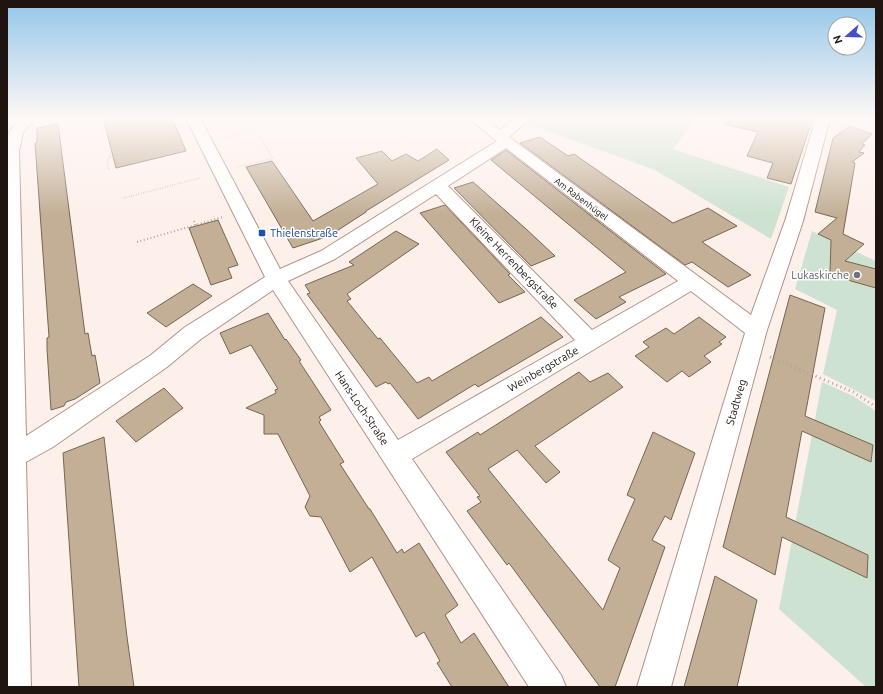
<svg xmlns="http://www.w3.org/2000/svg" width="883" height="694" viewBox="0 0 883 694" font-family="Ubuntu,sans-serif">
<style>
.green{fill:#cde2d0}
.building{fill:#c2af96;stroke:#76654e}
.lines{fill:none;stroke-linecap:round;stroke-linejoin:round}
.minor-casing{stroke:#b19287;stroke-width:2}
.path-far2{stroke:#b2a6a1;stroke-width:1.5;stroke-dasharray:0.5 2;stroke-linecap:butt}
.path-far1{stroke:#b2a6a1;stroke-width:2;stroke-dasharray:1 2.5;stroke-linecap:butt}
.path{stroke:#b2a6a1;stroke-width:3;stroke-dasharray:1 3.5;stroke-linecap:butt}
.minor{fill:#fff;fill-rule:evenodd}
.transit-dot{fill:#1a4fb4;stroke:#fff;stroke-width:1.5}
.worship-dot{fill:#6b7280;stroke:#fff;stroke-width:1.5}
.labels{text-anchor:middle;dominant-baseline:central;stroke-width:3;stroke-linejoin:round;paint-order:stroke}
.far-street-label{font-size:9px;fill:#1f1410;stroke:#fff}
.transit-label{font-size:11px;fill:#164399;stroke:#fff;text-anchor:start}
.street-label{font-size:11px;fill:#1f1410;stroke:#fff}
.worship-label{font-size:11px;fill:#5b616d;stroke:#fff;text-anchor:end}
</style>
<rect width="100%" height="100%" fill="#fdf0eb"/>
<!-- green -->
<g class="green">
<polygon points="531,118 696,118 673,149 789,187 771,239 655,170 525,123"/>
<polygon points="812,231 876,261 876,401 823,374 837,310 795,289"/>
<polygon points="822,382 853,396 876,411 876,687 866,687 779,609"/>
</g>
<!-- building -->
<g class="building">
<polygon points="103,118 172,118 186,151 116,168"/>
<polygon points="725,118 813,118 791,184 767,178 773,163 747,156 758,132 724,124"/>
<polygon points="58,124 85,334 88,333 92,356 95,355 100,383 75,399 66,402 64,406 51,410 47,349 47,338 49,337 35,143 37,143 37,128"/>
<polygon points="850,126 872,134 862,144 865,145 859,152 864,153 852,162 855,163 843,234 864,244 845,261 876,269 876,288 851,281 844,277 832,273 830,274 831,240 818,234 837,218 815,212 833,138"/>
<polygon points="540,137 568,156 574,154 673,223 708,208 737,226 702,242 751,275 728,287 692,262 685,265 520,143"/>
<polygon points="437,149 449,160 366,211 366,212 329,236 293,248 246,167 272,161 313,221 378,184 356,158 382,151 392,161 406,154 418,161"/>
<polygon points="506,150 666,274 619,297 626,302 596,319 574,300 626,272 491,160"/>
<polygon points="473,182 525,228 555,256 531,266 454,188"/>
<polygon points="445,205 510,274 508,275 525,292 499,303 420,213"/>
<polygon points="218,220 238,265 228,268 232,278 211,285 189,228"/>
<polygon points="396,231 419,244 347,294 351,299 347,301 378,339 380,338 417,383 429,377 432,381 541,317 563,337 478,387 475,384 418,419 390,383 388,384 386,382 376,387 307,294 310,293 305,285 354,265 349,262"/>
<polygon points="193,284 212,296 166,327 147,313"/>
<polygon points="790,295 825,308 805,416 873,445 871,462 802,431 786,517 868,555 867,578 782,537 775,575 723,547"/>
<polygon points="268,313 285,340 286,339 301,360 299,361 331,410 319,417 321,420 319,422 344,462 340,464 369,509 370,509 397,553 402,549 404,553 419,543 458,605 445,615 461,643 474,633 509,687 452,687 437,663 440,661 424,632 416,637 372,557 350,572 321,517 310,516 305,507 310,496 278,434 264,434 264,415 246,408 276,393 275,390 278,389 251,345 230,354 220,333"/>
<polygon points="699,317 726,337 719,342 722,344 704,356 711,362 689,377 682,371 667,382 635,356 649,347 643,342 666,328 674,334"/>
<polygon points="579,372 590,382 608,373 623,387 535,446 560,472 546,483 517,450 488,469 603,610 620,568 608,560 635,499 627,495 653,432 695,453 671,520 665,516 652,540 665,547 615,687 600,687 509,563 507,565 467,511 481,502 477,497 480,496 446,452 478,432 480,435"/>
<polygon points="164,388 183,408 136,442 116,421"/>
<polygon points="104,437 127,637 134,687 79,687 63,453"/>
<polygon points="715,576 757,600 737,687 684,687"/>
</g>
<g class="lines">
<defs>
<path id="minor" d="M21 118H35L23 133 19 151 26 436 151 355 185 327 265 277 186 118H200L280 269 321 251 497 141 468 118H484L500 130 515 118H530L509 137 751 315 785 221 816 118H830L803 221 767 330 671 687H637L745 333 691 291 412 459 561 675 566 687H529L273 290 201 339 167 367 53 447 26 462 31 687H7V141L9 132ZM506 148 678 281 592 330 448 186ZM436 194 575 340 398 440 288 281 335 259Z"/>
</defs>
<!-- minor casing -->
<use href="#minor" class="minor-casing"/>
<!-- path-far2 -->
<g class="path-far2">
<polyline points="102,127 145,118"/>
<polyline points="222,138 255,130"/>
<polyline points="109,157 187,141"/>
<polyline points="237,167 273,158 247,118"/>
<polyline points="109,169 107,162 114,148"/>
<polyline points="124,198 200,178"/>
</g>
<!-- path-far1 -->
<g class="path-far1">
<polyline points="194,221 196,225"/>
<polyline points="137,242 223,217"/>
</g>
<!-- path -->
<polyline class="path" points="770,357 853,392 876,407"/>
<!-- minor -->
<use href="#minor" class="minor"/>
</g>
<!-- sky -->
<linearGradient id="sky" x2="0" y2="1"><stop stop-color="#93c6e9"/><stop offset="0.55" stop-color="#fef8f6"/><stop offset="1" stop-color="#fef8f6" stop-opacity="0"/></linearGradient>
<rect width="883" height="215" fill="url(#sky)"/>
<!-- markers -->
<rect class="transit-dot" x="258" y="229" width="8" height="8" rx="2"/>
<circle class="worship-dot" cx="857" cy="275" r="4"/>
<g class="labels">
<!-- far-street labels -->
<g class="far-street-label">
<text transform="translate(581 199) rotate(37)">Am Rabenhügel</text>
</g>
<!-- transit labels -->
<g class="transit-label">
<text x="270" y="233">Thielenstraße</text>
</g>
<!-- street labels -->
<g class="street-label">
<text transform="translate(514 263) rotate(46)">Kleine Herrenbergstraße</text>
<text transform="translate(543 369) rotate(-30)">Weinbergstraße</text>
<text transform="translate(736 402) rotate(-74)">Stadtweg</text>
<text transform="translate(362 408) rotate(56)">Hans-Loch-Straße</text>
</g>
<!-- worship labels -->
<g class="worship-label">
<text x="849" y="275">Lukaskirche</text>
</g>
</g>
<!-- border -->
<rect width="883" height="694" fill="none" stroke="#1f1410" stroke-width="16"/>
<!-- north arrow -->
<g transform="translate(847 36) rotate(250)"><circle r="19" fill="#ffffff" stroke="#a5a19f"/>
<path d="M0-3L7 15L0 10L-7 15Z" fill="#464ec3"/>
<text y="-6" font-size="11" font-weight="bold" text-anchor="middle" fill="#1f1410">N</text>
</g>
</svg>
